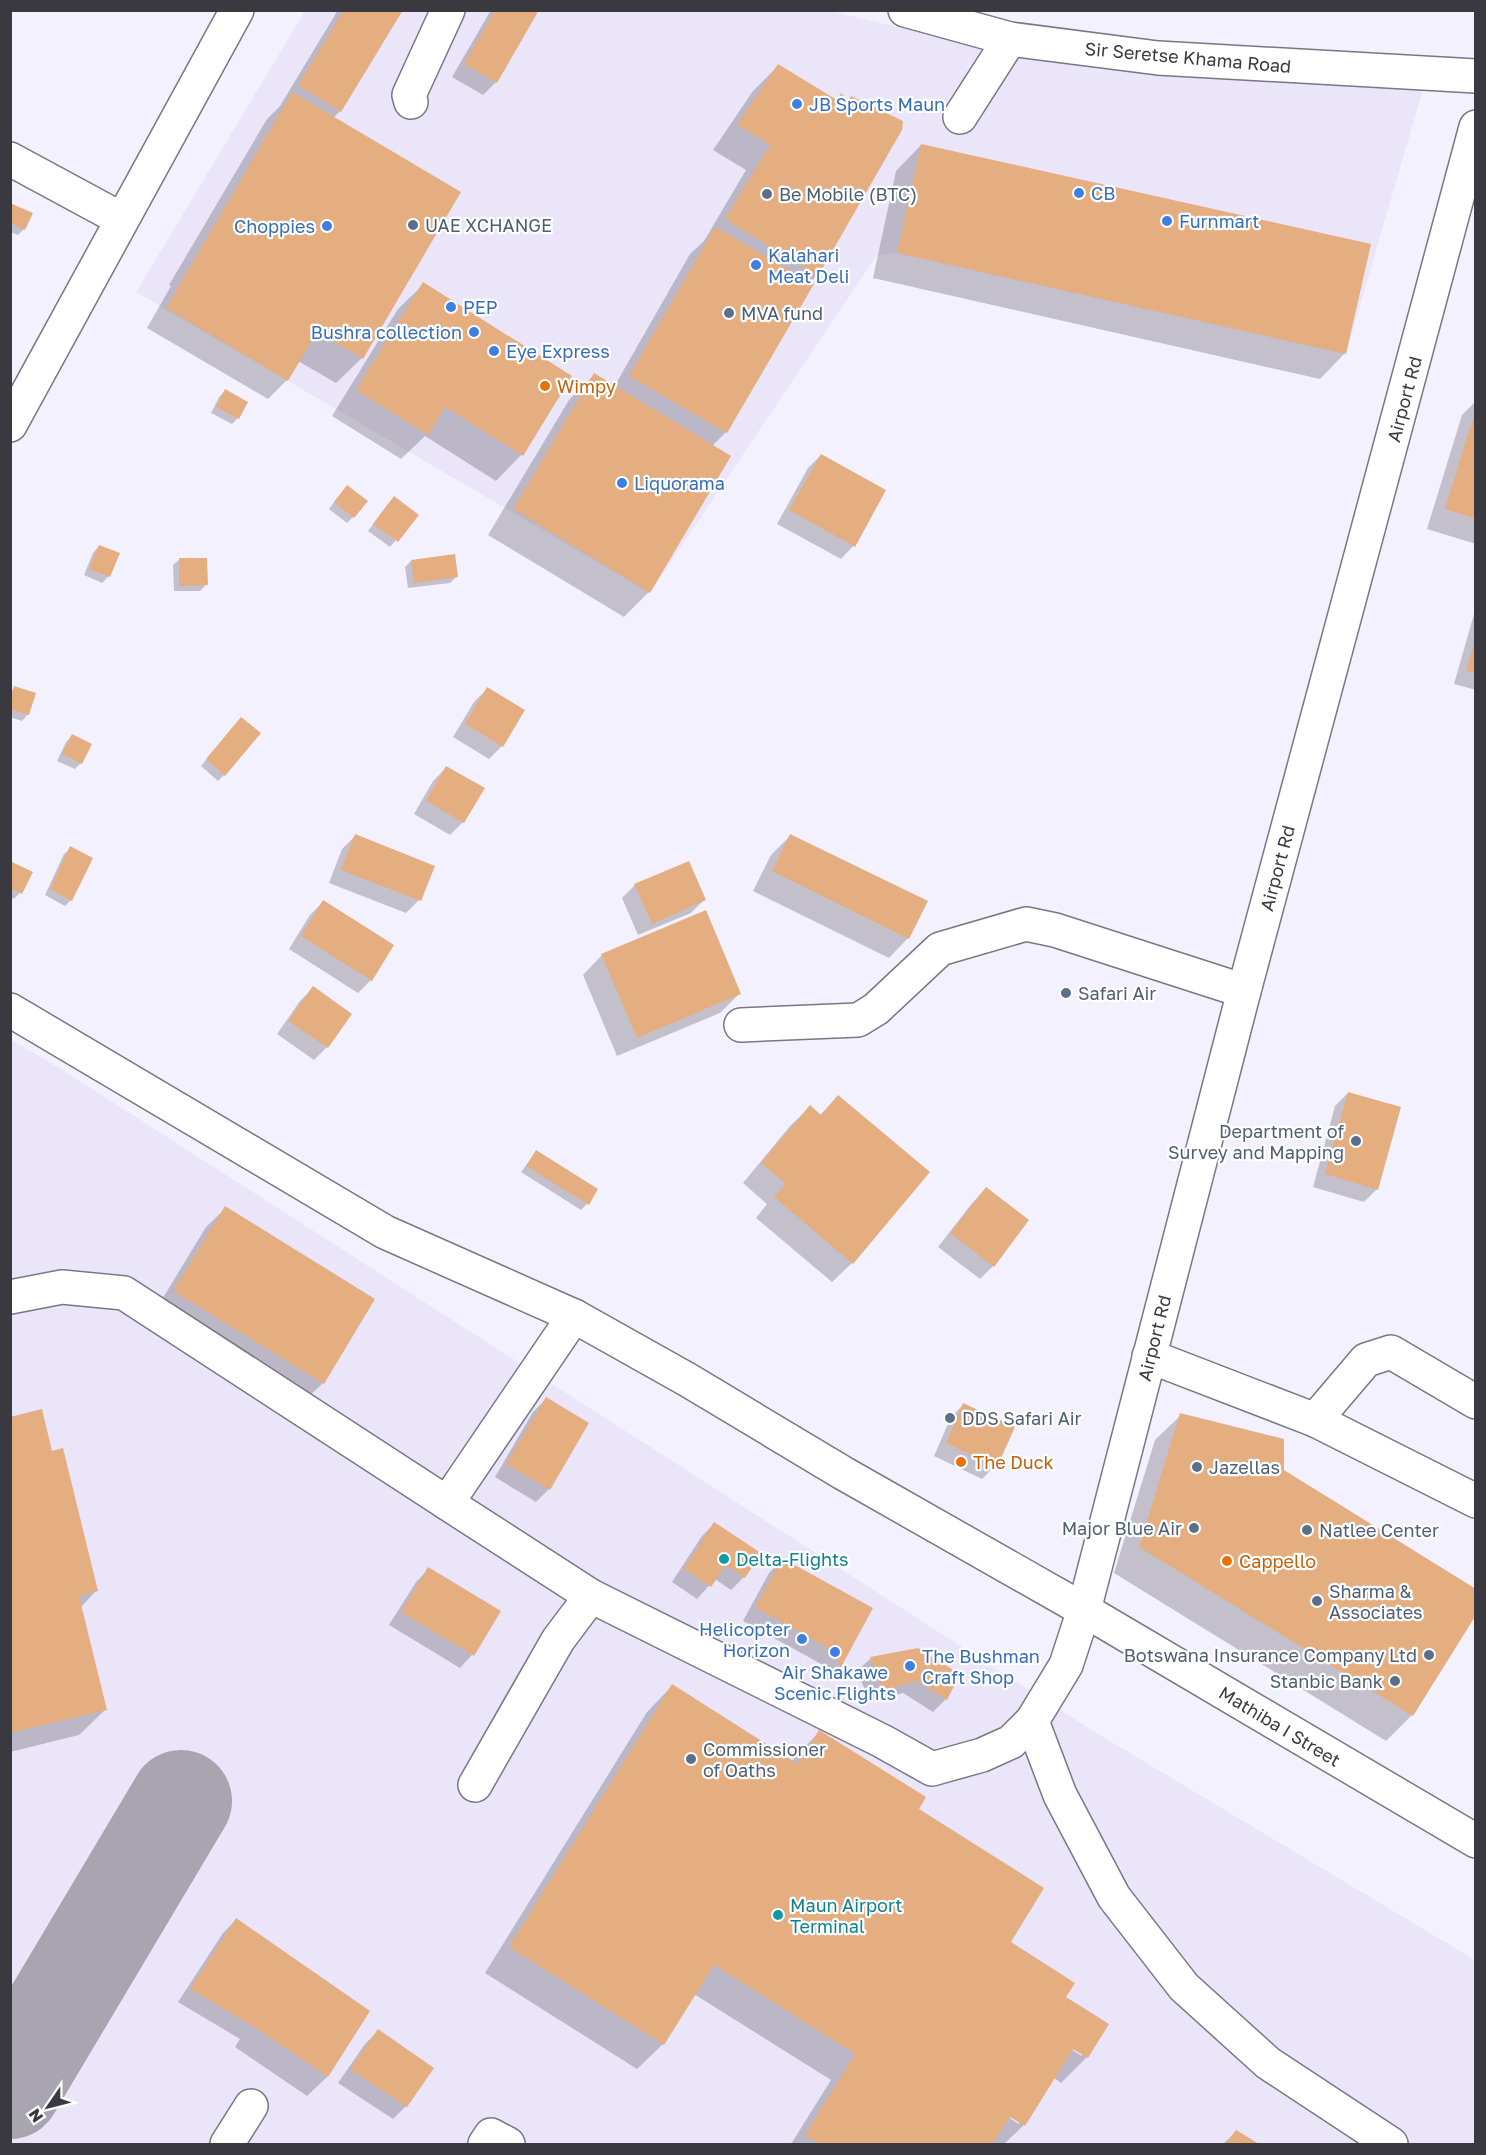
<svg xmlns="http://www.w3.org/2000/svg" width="1486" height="2155" viewBox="0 0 1486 2155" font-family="'Golos Text',sans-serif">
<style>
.built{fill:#eae5f9}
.shadow{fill:#0003;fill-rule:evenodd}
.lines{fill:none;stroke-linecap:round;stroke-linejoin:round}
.taxiway{stroke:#a8a5b0;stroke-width:102}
.building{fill:#e4ae80}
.minor-casing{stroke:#797685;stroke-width:36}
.major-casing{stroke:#797685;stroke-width:36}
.minor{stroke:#fff;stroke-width:33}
.major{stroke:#fff;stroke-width:33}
.shop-dot{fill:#3f7fe0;stroke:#fff;stroke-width:2}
.service-dot{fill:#5c6f8a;stroke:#fff;stroke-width:2}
.food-dot{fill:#e8710a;stroke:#fff;stroke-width:2}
.culture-dot{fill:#0f9aa8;stroke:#fff;stroke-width:2}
.labels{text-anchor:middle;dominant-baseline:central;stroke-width:4.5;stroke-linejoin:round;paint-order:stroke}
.street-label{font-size:18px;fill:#3b3940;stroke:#fff}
.shop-label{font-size:18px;fill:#366cbe;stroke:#fff;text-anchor:start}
.service-label{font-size:18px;fill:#4e5e75;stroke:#fff;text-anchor:start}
.food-label{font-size:18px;fill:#c56008;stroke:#fff;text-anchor:start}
.culture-label{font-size:18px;fill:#0d838f;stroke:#fff;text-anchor:start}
</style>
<rect width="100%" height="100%" fill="#f4f1ff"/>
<!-- built -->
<g class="built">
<polygon points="305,11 829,11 1028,57 1423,89 1346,354 897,253 877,255 650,593 136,292"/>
<polygon points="10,1039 64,1071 1095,1732 1475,1960 1475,2144 11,2144"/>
</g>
<!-- shadow -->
<g class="shadow">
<polygon points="338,10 401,10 340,111 333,118 362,358 336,383 298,361 287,380 268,399 147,328 171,286 169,285 267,119 280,106"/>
<polygon points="491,10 537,10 496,82 483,95 452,77"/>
<polygon points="778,66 835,100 841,95 847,102 851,98 817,275 809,283 726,432 712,446 649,592 624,617 488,535 569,400 594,375 614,387 690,254 704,241 746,170 713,150 753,91"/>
<polygon points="921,145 1345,353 1320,379 873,278 896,171"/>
<polygon points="10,205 24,229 18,235 10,232"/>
<polygon points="424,284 570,377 521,455 496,481 425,436 401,459 332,416 398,309"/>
<polygon points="225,391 238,418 232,424 211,413 219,397"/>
<polygon points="1476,401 1476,544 1427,529 1462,415"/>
<polygon points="821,455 853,546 841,559 777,524 808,468"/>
<polygon points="341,493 353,517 347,523 329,509"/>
<polygon points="388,504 417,515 390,547 368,531"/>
<polygon points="99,546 118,554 108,577 102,583 84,575 93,553"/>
<polygon points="180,559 207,584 200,591 174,591 173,565"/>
<polygon points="411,561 456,577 450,583 408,588 405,567"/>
<polygon points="1476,607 1476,690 1454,684"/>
<polygon points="15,688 28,714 22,721 10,717 10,692"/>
<polygon points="487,689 502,746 489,759 453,737 474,702"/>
<polygon points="235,725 224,775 218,781 201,766"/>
<polygon points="72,736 81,763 75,769 57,761 66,742"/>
<polygon points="446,768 463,822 450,835 414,814 433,781"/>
<polygon points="791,835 908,938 889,958 753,891 771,855"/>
<polygon points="355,836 419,900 406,913 329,883 342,849"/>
<polygon points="71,848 71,900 65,906 45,895 64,854"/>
<polygon points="10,863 20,893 14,899 10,897"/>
<polygon points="635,885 704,900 691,913 638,935 622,898"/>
<polygon points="323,902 392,946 371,980 358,993 289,949 310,915"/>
<polygon points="602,955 739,994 720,1013 617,1056 583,975"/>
<polygon points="313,988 327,1047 314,1060 277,1034 300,1001"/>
<polygon points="1348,1093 1377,1189 1364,1202 1313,1187 1335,1106"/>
<polygon points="838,1097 928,1172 852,1263 832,1282 756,1218 767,1204 743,1183 790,1126 810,1107 820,1115"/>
<polygon points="536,1152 587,1204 581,1210 521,1172"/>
<polygon points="986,1189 993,1266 980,1279 938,1247 973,1202"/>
<polygon points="226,1208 323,1383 303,1402 155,1311 206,1227"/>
<polygon points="546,1399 549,1489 536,1502 495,1477 533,1412"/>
<polygon points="964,1404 995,1466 982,1479 934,1456 951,1417"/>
<polygon points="1181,1415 1283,1471 1476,1612 1411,1716 1386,1741 1114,1573 1155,1440"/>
<polygon points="10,1419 51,1453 96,1591 80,1608 105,1710 79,1735 10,1752"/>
<polygon points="715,1523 759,1553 744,1577 731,1590 715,1579 697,1599 672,1582 702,1536"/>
<polygon points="782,1560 871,1609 839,1668 827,1680 823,1665 743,1621 769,1573"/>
<polygon points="429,1569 472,1655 460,1668 389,1625 416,1582"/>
<polygon points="918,1649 946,1699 933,1712 903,1693 870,1702 857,1671 870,1659"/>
<path d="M672 1686 791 1762 819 1732 916 1809 1009 1943 1063 1997 1107 2025 1087 2057 1061 2083 1053 2077 1024 2125 1004 2144H791L831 2080 694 1994 663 2044 637 2069 485 1973 647 1712ZM1066 2046 1082 2053V2056ZM1003 2114 1019 2121V2124Z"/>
<polygon points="236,1920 368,2012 327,2077 307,2096 235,2047 240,2039 178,2002 223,1933"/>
<polygon points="378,2031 432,2068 406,2106 393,2119 338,2083 365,2044"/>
<polygon points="1236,2132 1256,2144 1223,2144"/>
</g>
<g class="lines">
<!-- taxiway -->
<polyline class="taxiway" points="10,2088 181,1801"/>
</g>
<!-- building -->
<g class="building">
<polygon points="344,10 403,10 341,112 298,85"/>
<polygon points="495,10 539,10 497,83 464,64"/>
<polygon points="778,64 837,100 841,93 849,101 851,96 903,121 902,130 818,276 725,219 770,145 737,125"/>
<polygon points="292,92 461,192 363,359 317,332 288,381 166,308"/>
<polygon points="921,144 1371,244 1346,354 897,253"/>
<polygon points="10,203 33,213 25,230 10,223"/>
<polygon points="715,227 814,284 727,433 629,376"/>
<polygon points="423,282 572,376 523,456 445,407 428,435 356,390"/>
<polygon points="594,373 731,456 650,593 513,509"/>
<polygon points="225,389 248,402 239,419 216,407"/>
<polygon points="1475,412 1476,412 1476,519 1445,509"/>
<polygon points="821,454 886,490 855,547 789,510"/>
<polygon points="347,485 368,501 354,518 334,502"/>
<polygon points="394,496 419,515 398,542 373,524"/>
<polygon points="99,545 120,553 110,577 89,569"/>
<polygon points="455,554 458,577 414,583 411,560"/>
<polygon points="179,558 207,558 208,585 179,586"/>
<polygon points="1475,640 1476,640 1476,674 1466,671"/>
<polygon points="14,686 36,693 29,715 10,709 10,699"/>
<polygon points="487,687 525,710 503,747 465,724"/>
<polygon points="241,717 261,733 225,776 206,759"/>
<polygon points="72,734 92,744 82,764 62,754"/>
<polygon points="446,766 485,788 464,823 426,801"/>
<polygon points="355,834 435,866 421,901 341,870"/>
<polygon points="790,834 928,901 909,939 772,871"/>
<polygon points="70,846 93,858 72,901 50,889"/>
<polygon points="10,861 33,872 22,894 10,888"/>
<polygon points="689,861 706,900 652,924 634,884"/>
<polygon points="323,900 394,945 372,981 301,936"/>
<polygon points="706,910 741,994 637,1038 601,954"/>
<polygon points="313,986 352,1014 328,1048 288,1021"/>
<polygon points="1348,1092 1401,1107 1378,1190 1325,1174"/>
<polygon points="838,1095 930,1172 853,1264 774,1197 786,1184 761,1163 810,1105 821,1115"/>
<polygon points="536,1150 598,1189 589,1205 526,1166"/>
<polygon points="986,1187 1029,1220 994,1267 950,1233"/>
<polygon points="225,1206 375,1299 324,1384 173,1291"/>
<polygon points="546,1397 589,1423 550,1490 506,1464"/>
<polygon points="963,1403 1015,1427 997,1467 946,1443"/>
<polygon points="42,1409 52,1451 63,1448 98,1591 79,1596 107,1710 10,1733 10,1417"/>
<polygon points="1180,1413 1284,1439 1284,1470 1476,1589 1476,1615 1413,1716 1139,1547"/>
<polygon points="714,1522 761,1553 745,1578 726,1565 711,1587 684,1569"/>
<polygon points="782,1558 873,1608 840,1669 835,1652 755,1607"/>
<polygon points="428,1567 501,1611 474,1656 401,1612"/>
<polygon points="918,1648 960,1674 947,1700 917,1681 883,1690 870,1657"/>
<polygon points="672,1684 798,1764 819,1730 926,1797 919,1809 1044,1888 1011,1942 1075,1983 1066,1997 1109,2024 1088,2058 1073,2049 1025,2126 1010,2117 992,2144 820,2144 805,2135 855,2054 714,1965 664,2045 509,1947"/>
<polygon points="236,1918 370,2011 328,2077 254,2027 190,1989"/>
<polygon points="378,2029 434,2068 407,2107 350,2069"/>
<polygon points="1236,2130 1259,2144 1226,2144"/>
</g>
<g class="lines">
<defs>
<g id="minor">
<polyline points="411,102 409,95 448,10"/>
<polyline points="960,117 1010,39"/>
<polyline points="10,159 121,219"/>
<polyline points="10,425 237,10"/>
<polyline points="10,1010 385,1232 574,1316 688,1380 843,1473 1084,1610 1476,1841"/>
<polyline points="741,1025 858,1020 876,1009 940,949 1026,924 1055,930 1244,991"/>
<polyline points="10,1297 62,1287 124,1293 447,1503"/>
<polyline points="574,1316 447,1503 591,1596 882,1741 932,1769 982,1755 1011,1742 1032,1721 1066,1665 1084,1610 1244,991 1476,127"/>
<polyline points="1149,1356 1315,1420 1476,1501"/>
<polyline points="1315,1420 1366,1360 1391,1352 1476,1402"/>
<polyline points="1032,1721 1060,1795 1114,1897 1184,1987 1268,2063 1391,2144"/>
<polyline points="475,1785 558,1640 591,1596"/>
<polyline points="227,2144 251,2106"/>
<polyline points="485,2144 491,2135 508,2144"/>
</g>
<polyline id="major" points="905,10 1010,39 1158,58 1476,76"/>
</defs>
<!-- minor casing -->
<use href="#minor" class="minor-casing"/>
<!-- major casing -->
<use href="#major" class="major-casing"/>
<!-- minor -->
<use href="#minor" class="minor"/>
<!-- major -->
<use href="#major" class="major"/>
</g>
<!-- markers -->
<g class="shop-dot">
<circle cx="797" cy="104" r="6"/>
<circle cx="1079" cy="193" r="6"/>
<circle cx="1167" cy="221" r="6"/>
<circle cx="327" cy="226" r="6"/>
<circle cx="756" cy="265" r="6"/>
<circle cx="451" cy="307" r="6"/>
<circle cx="474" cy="332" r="6"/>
<circle cx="494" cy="351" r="6"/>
<circle cx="622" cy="483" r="6"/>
<circle cx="802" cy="1639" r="6"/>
<circle cx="835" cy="1652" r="6"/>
<circle cx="910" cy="1666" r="6"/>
</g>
<g class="service-dot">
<circle cx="767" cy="194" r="6"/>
<circle cx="413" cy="225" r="6"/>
<circle cx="729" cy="313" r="6"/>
<circle cx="1066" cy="993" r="6"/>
<circle cx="1356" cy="1141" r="6"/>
<circle cx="950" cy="1418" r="6"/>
<circle cx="1197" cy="1467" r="6"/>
<circle cx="1194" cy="1528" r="6"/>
<circle cx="1307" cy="1530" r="6"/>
<circle cx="1317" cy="1601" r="6"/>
<circle cx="1429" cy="1655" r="6"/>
<circle cx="1395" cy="1681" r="6"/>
<circle cx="691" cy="1759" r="6"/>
</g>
<g class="food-dot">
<circle cx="545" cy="386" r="6"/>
<circle cx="961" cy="1462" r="6"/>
<circle cx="1227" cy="1561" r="6"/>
</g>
<g class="culture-dot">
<circle cx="724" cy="1559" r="6"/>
<circle cx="778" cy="1915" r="6"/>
</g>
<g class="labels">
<!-- street labels -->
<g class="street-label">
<text transform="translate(1188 57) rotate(5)">Sir Seretse Khama Road</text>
<text transform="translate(1404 399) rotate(-75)">Airport Rd</text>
<text transform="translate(1277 868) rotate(-75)">Airport Rd</text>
<text transform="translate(1154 1338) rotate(-76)">Airport Rd</text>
<text transform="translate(1280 1726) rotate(31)">Mathiba I Street</text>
</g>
<!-- shop labels -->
<g class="shop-label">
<text x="809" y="104">JB Sports Maun</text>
<text x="1091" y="193">CB</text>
<text x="1179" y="221">Furnmart</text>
<text x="315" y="226" text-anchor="end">Choppies</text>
<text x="768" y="255">Kalahari<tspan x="768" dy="21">Meat Deli</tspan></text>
<text x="463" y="307">PEP</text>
<text x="462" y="332" text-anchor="end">Bushra collection</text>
<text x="506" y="351">Eye Express</text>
<text x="634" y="483">Liquorama</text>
<text x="790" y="1629" text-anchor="end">Helicopter<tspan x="790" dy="21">Horizon</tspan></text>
<text x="922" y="1656">The Bushman<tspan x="922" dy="21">Craft Shop</tspan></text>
<text x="835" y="1672" text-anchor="middle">Air Shakawe<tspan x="835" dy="21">Scenic Flights</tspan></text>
</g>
<!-- service labels -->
<g class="service-label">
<text x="779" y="194">Be Mobile (BTC)</text>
<text x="425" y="225">UAE XCHANGE</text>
<text x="741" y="313">MVA fund</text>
<text x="1078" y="993">Safari Air</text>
<text x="1344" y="1131" text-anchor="end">Department of<tspan x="1344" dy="21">Survey and Mapping</tspan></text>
<text x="962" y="1418">DDS Safari Air</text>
<text x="1209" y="1467">Jazellas</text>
<text x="1182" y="1528" text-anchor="end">Major Blue Air</text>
<text x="1319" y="1530">Natlee Center</text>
<text x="1329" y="1591">Sharma &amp;<tspan x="1329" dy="21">Associates</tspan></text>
<text x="1417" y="1655" text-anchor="end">Botswana Insurance Company Ltd</text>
<text x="1383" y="1681" text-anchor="end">Stanbic Bank</text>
<text x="703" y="1749">Commissioner<tspan x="703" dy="21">of Oaths</tspan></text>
</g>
<!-- food labels -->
<g class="food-label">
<text x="557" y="386">Wimpy</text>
<text x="973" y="1462">The Duck</text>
<text x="1239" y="1561">Cappello</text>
</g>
<!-- culture labels -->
<g class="culture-label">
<text x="736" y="1559">Delta-Flights</text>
<text x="790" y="1905">Maun Airport<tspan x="790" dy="21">Terminal</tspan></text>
</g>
</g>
<!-- border -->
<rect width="1486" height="2155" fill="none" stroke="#3b3940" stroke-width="24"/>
<!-- north arrow -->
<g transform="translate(48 2107) rotate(235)" stroke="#ffffff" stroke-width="4.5" paint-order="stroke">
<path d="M0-4.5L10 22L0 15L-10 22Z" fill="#3b3940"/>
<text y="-9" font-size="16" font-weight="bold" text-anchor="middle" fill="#3b3940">N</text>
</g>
</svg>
